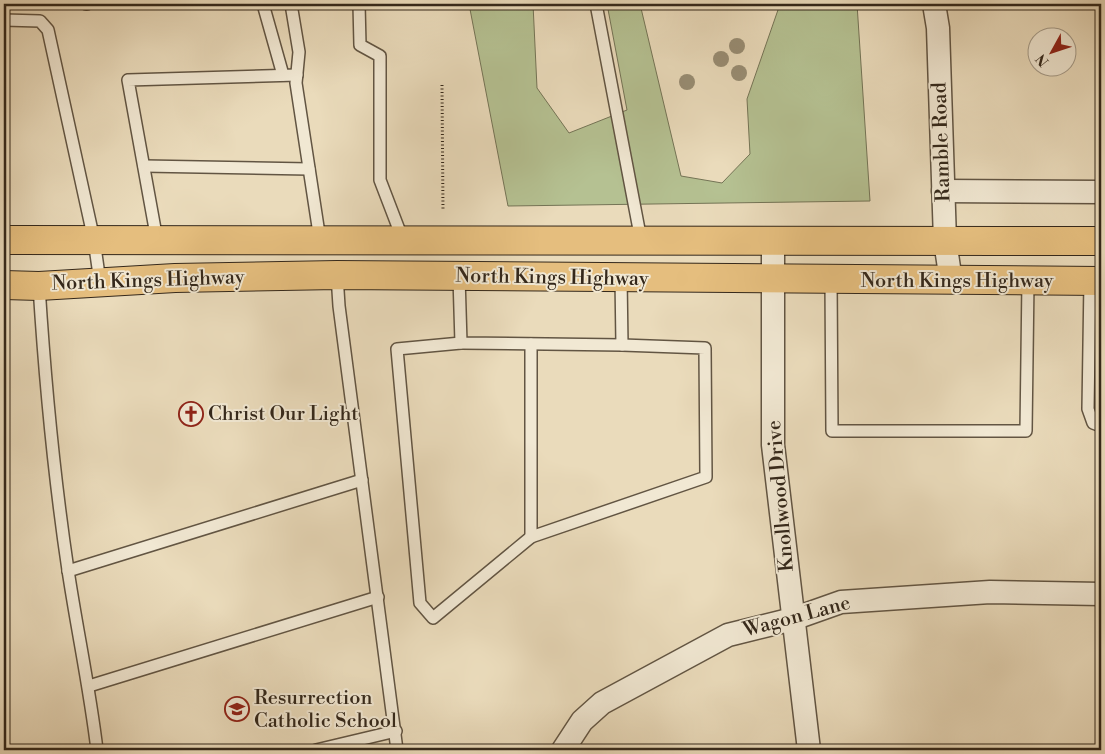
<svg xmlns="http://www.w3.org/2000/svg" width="1105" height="754" viewBox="0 0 1105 754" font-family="'Libre Bodoni',serif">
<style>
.green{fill:#b5c192;stroke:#747456}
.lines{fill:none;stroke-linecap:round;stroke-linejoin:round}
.service-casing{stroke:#625543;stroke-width:14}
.minor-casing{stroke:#625543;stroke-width:25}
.primary-casing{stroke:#34281b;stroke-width:30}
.path{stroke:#34281b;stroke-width:3;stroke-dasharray:1 2.5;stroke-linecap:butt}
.service{stroke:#f1e8d3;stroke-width:11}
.minor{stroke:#f1e8d3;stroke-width:22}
.primary{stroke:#e5be7e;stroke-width:28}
.tree{fill:#988d74}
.labels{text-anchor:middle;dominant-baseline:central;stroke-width:4;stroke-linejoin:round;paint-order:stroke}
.street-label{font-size:20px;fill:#34281b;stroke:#f1e8d3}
.poi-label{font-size:20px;fill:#34281b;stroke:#f1e8d3;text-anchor:start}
</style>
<rect width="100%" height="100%" fill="#eadbbb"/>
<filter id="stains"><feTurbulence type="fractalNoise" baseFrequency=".004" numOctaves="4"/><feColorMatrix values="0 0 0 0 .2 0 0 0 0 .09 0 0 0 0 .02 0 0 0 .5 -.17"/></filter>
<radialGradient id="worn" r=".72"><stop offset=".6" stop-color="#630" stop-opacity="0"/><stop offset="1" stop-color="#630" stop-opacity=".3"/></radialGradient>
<!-- green -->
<polygon class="green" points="469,4 533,4 537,88 569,133 627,110 607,4 640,4 681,176 722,183 750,154 747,99 779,7 776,4 857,4 870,201 508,206"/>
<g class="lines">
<defs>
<g id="service">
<polyline points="86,4 87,4"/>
<polyline points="263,4 283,75"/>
<polyline points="291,4 299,52 296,83 320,240"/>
<polyline points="359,4 360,45 380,56 380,180 403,240"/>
<polyline points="596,4 641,240"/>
<polyline points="4,20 40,21 48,30 94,240 100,282"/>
<polyline points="144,166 309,169"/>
<polyline points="157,240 128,80 297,75"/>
<polyline points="337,275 339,306 397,750"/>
<polyline points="459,277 461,343 622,345 621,278"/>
<polyline points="831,280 832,431 1026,431 1028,281"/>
<polyline points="1090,281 1088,409 1093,423 1101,426"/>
<path d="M39 286C45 381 54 476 68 570 77 630 90 690 97 750"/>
<polyline points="461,343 397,349 420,603 433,618 531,537 706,477 705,348 622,345"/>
<polyline points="531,344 531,537"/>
<polyline points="68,571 362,480"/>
<polyline points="89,686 378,597"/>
<polyline points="316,750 396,731"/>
</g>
<g id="minor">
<polyline points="934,4 938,28 945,241 951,281"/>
<polyline points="943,191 1101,192"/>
<polyline points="773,241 773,445 809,750"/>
<polyline points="563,750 582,721 602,703 728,635 793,619 841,602 990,592 1101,594"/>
</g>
<g id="primary">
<polyline points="4,240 1101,241"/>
<polyline points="4,285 39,286 175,278 337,275 1101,281"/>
</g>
</defs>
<!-- service casing -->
<use href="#service" class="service-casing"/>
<!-- minor casing -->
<use href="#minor" class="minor-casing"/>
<!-- primary casing -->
<use href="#primary" class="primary-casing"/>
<!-- path -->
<polyline class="path" points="442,85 443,211"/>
<!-- service -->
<use href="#service" class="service"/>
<!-- minor -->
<use href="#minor" class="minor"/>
<!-- primary -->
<use href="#primary" class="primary"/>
</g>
<!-- trees -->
<g class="tree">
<circle cx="737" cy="46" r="8"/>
<circle cx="721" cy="59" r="8"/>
<circle cx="739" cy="73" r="8"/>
<circle cx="687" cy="82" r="8"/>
</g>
<!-- icons -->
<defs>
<symbol id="church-ring" viewBox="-11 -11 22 22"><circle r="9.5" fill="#f1e8d3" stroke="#8f2418" stroke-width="1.5"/><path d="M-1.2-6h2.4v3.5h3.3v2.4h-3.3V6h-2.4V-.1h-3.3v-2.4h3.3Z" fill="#8f2418"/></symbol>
<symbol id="school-ring" viewBox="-11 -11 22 22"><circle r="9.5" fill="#f1e8d3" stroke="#8f2418" stroke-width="1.5"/><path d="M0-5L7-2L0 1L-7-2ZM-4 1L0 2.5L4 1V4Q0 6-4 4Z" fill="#8f2418"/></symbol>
</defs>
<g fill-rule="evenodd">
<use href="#church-ring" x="177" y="400" width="28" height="28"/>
<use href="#school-ring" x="223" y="695" width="28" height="28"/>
</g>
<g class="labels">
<!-- street labels -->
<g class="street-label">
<text transform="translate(942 142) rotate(-92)">Ramble Road</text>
<text transform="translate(552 278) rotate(1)">North Kings Highway</text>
<text transform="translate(148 281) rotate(-2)">North Kings Highway</text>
<text x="957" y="281">North Kings Highway</text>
<text transform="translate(781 496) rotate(-95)">Knollwood Drive</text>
<text transform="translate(797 617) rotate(-15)">Wagon Lane</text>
</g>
<!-- poi labels -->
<g class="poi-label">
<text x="208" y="414">Christ Our Light</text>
<text x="254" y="698">Resurrection<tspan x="254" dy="23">Catholic School</tspan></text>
</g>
</g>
<!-- margin -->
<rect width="1105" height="754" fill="none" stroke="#eadbbb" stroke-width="20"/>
<rect x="5" y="5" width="1095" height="744" fill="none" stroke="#34281b" stroke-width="2.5"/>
<rect x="10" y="10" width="1085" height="734" fill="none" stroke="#34281b"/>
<!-- north arrow -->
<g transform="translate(1052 52) rotate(230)"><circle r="24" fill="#f1e8d3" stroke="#a59b89"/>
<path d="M0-4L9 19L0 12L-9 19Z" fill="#8f2418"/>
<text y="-8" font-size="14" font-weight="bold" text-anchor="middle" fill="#34281b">N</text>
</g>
<rect width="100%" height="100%" filter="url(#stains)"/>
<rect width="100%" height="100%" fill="url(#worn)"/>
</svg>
